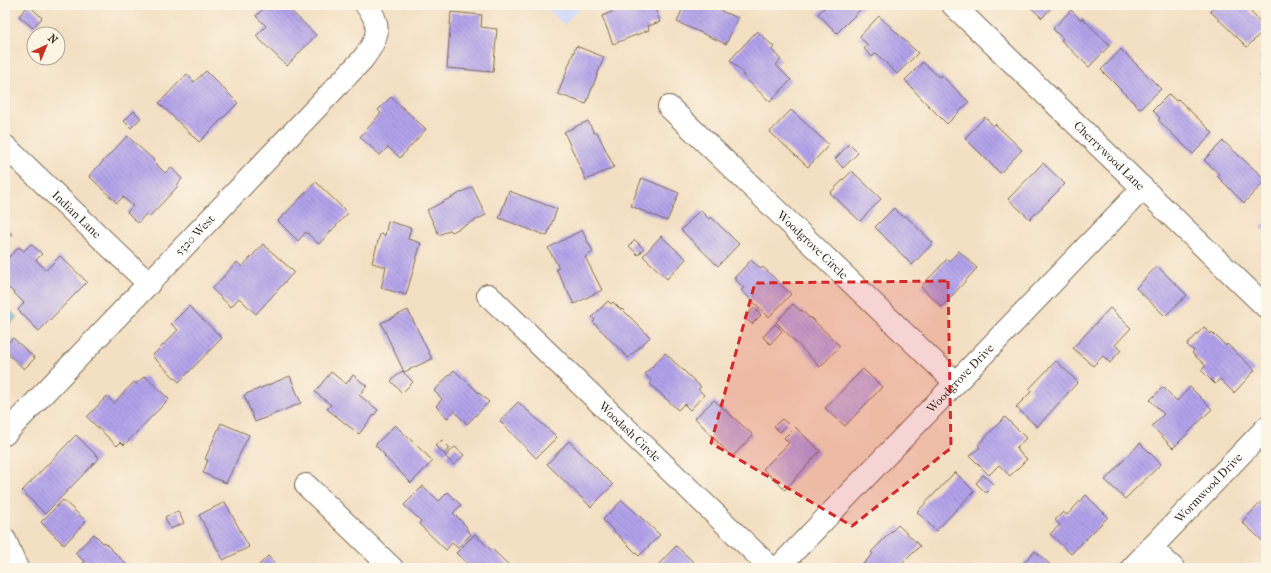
<svg xmlns="http://www.w3.org/2000/svg" width="1271" height="573" viewBox="0 0 1271 573" font-family="'IM FELL French Canon',serif">
<style>
.built{fill:#cedafa}
.water{fill:url(#water-ripples);stroke:#4a6e7a}
.building{fill:url(#building-back-hatch)}
.lines{fill:none;stroke-linecap:round;stroke-linejoin:round}
.minor-casing{stroke:#7b6957;stroke-width:24}
.minor{stroke:#fff;stroke-width:22}
.marked{fill:#d62828;fill-opacity:0.2;stroke:#d62828;stroke-width:3;stroke-dasharray:8 5;stroke-linejoin:round}
.labels{text-anchor:middle;dominant-baseline:central;stroke-width:4;stroke-linejoin:round;paint-order:stroke}
.street-label{font-size:12px;fill:#3b2a1e;stroke:#fcf5e5}
</style>
<defs>
<pattern id="water-ripples" width="26" height="14" patternUnits="userSpaceOnUse"><rect width="26" height="14" fill="#59b1d6"/><path d="M2 4q2-2 4 0t4 0M15 11q2-2 4 0t4 0" fill="none" stroke="#4b90ad"/></pattern>
<pattern id="building-back-hatch" width="6" height="6" patternUnits="userSpaceOnUse"><rect width="6" height="6" fill="#b2a2eb"/><path d="M-1 5l2 2M0 0l6 6M5-1l2 2" fill="none" stroke="#9284be"/></pattern>
</defs>
<rect width="100%" height="100%" fill="#fcf5e5"/>
<filter id="ink" filterUnits="userSpaceOnUse"><feTurbulence type="fractalNoise" baseFrequency=".025" numOctaves="2"/><feDisplacementMap in="SourceGraphic" scale="8" xChannelSelector="R" yChannelSelector="G"/><feConvolveMatrix kernelMatrix="1 2 1 2 8 2 1 2 1" color-interpolation-filters="sRGB"/></filter>
<filter id="wash" filterUnits="userSpaceOnUse"><feTurbulence type="fractalNoise" baseFrequency=".012" numOctaves="4" result="noise"/><feDisplacementMap in="SourceGraphic" scale="16" xChannelSelector="R" yChannelSelector="G"/><feGaussianBlur stdDeviation="0.9" result="paint"/><feColorMatrix in="noise" values="0 0 0 0 0 0 0 0 0 0 0 0 0 0 0 0 0 1.4 0 .05"/><feComposite in="paint" operator="in"/></filter>
<g filter="url(#wash)">
<rect width="100%" height="100%" fill="#f3dfc2"/>
<!-- built -->
<polygon class="built" points="544,5 583,5 564,25"/>
<!-- water -->
<polygon class="water" points="5,306 17,317 5,330"/>
<g id="blocks">
<!-- building -->
<g class="building">
<polygon points="29,5 42,18 33,28 19,16"/>
<polygon points="267,5 285,5 316,35 287,66 256,36 266,26 256,16"/>
<polygon points="618,5 654,5 660,22 648,26 649,30 613,44 602,16 619,9"/>
<polygon points="684,5 724,5 721,11 738,18 726,44 677,22"/>
<polygon points="827,5 865,5 837,33 818,14"/>
<polygon points="1028,5 1054,5 1042,18"/>
<polygon points="1216,5 1244,5 1266,28 1247,47 1210,11"/>
<polygon points="1071,10 1081,20 1082,18 1110,45 1089,67 1061,40 1063,39 1053,29"/>
<polygon points="451,12 482,15 481,27 497,29 493,72 447,68"/>
<polygon points="879,16 918,53 897,74 876,53 872,57 864,49 868,45 859,37"/>
<polygon points="757,31 774,47 772,50 781,60 776,65 791,80 770,102 742,75 744,74 730,60"/>
<polygon points="576,46 604,57 586,104 558,94"/>
<polygon points="1121,49 1161,89 1140,109 1101,70"/>
<polygon points="1266,50 1266,60 1261,55"/>
<polygon points="923,62 939,77 941,75 969,102 947,124 920,97 905,80"/>
<polygon points="1266,70 1266,82 1260,76"/>
<polygon points="206,71 238,103 199,142 159,103 187,74 194,82"/>
<polygon points="1169,94 1176,101 1178,99 1213,133 1193,154 1158,120 1160,118 1153,110"/>
<polygon points="391,97 426,129 400,158 388,147 380,155 360,137 381,113 378,110"/>
<polygon points="791,110 829,145 808,167 770,132"/>
<polygon points="134,111 141,118 131,128 124,121"/>
<polygon points="985,117 993,126 995,124 1022,150 1000,173 965,138"/>
<polygon points="588,121 594,133 597,132 614,167 586,180 564,132"/>
<polygon points="127,136 154,160 153,161 165,173 171,167 182,179 177,185 178,186 149,217 146,214 138,223 127,212 133,206 123,197 117,203 89,176"/>
<polygon points="1223,141 1266,180 1244,203 1217,176 1219,174 1204,160"/>
<polygon points="849,144 858,153 843,168 835,159"/>
<polygon points="1043,163 1065,184 1030,219 1008,199"/>
<polygon points="852,171 881,199 860,221 830,193"/>
<polygon points="642,178 679,193 667,221 631,206"/>
<polygon points="316,182 348,213 319,244 306,232 298,241 278,221"/>
<polygon points="472,187 486,215 452,232 450,230 439,235 427,210"/>
<polygon points="509,191 557,209 547,236 499,218"/>
<polygon points="894,208 903,217 905,215 933,243 912,265 875,227"/>
<polygon points="700,210 709,219 711,217 739,244 718,266 681,230"/>
<polygon points="388,221 411,228 408,239 421,243 406,295 381,288 386,267 372,263 380,234 385,235"/>
<polygon points="1266,222 1266,232 1261,227"/>
<polygon points="5,228 12,234 5,241"/>
<polygon points="582,230 593,252 585,257 602,290 574,304 556,269 559,268 548,248"/>
<polygon points="661,236 686,259 667,279 643,256"/>
<polygon points="635,240 644,249 638,255 629,246"/>
<polygon points="31,244 42,254 36,260 46,270 60,256 87,282 39,331 18,310 24,303 5,284 5,261 19,247 24,251"/>
<polygon points="263,244 294,272 256,314 239,298 231,307 212,289 237,262 242,267"/>
<polygon points="959,251 977,268 942,307 921,287 947,259 949,261"/>
<polygon points="751,260 761,269 763,267 791,294 769,317 741,290 744,288 734,278"/>
<polygon points="1157,266 1187,295 1165,316 1136,288"/>
<polygon points="608,301 611,304 613,302 621,310 622,309 650,337 628,358 593,322 595,320 592,317"/>
<polygon points="793,304 801,311 802,310 809,318 810,317 840,346 820,367 776,322"/>
<polygon points="189,306 222,338 179,382 152,356 178,330 171,324"/>
<polygon points="754,308 761,315 752,324 745,318"/>
<polygon points="1110,308 1131,328 1115,345 1121,350 1110,363 1103,356 1093,366 1073,348"/>
<polygon points="408,310 432,359 404,372 381,323"/>
<polygon points="775,324 782,331 770,344 763,337"/>
<polygon points="1204,327 1211,334 1212,332 1226,346 1227,344 1255,370 1234,393 1220,379 1215,384 1201,370 1206,366 1192,353 1194,351 1187,345"/>
<polygon points="13,338 35,358 24,369 5,351 5,346"/>
<polygon points="665,353 701,387 698,389 704,395 690,410 684,404 678,410 650,384 652,382 645,374"/>
<polygon points="1056,361 1078,382 1037,427 1016,407 1032,391 1029,389"/>
<polygon points="863,369 882,387 845,426 825,408"/>
<polygon points="454,370 489,402 467,424 454,411 447,418 436,406 442,399 434,391"/>
<polygon points="402,371 413,382 402,393 391,381"/>
<polygon points="331,372 346,384 353,375 367,386 359,395 378,410 359,434 327,409 331,405 315,392"/>
<polygon points="145,376 169,399 124,445 121,442 117,446 87,417 107,396 114,403 134,382 136,384"/>
<polygon points="290,376 301,403 255,422 244,395"/>
<polygon points="1163,387 1177,401 1190,387 1212,409 1173,448 1152,426 1164,414 1150,400"/>
<polygon points="714,400 753,435 732,457 695,418"/>
<polygon points="518,402 557,437 536,458 500,421"/>
<polygon points="1005,417 1026,438 1016,449 1027,459 1010,476 999,465 989,475 970,456 980,447 978,445"/>
<polygon points="782,419 788,424 780,432 774,426"/>
<polygon points="221,423 249,435 226,483 203,473 208,460 205,459"/>
<polygon points="395,425 433,461 411,483 384,456 385,455 375,445"/>
<polygon points="795,427 820,451 785,490 763,469 789,443 784,438"/>
<polygon points="76,435 99,458 45,514 22,491"/>
<polygon points="442,440 450,448 444,454 435,446"/>
<polygon points="569,441 613,485 591,507 547,464"/>
<polygon points="1140,443 1161,464 1125,499 1105,480"/>
<polygon points="455,447 464,455 454,465 445,456"/>
<polygon points="955,472 974,491 936,531 917,512"/>
<polygon points="983,475 994,485 986,493 976,483"/>
<polygon points="423,486 439,501 448,492 461,505 453,513 467,527 466,529 471,534 458,548 452,543 446,550 419,524 421,521 404,505"/>
<polygon points="1086,495 1108,517 1071,554 1050,534 1060,525 1055,520 1063,512 1067,515"/>
<polygon points="1266,497 1266,541 1265,543 1242,522"/>
<polygon points="63,500 86,521 64,545 41,522"/>
<polygon points="622,500 660,535 639,556 603,520"/>
<polygon points="225,502 249,547 223,560 199,515"/>
<polygon points="178,511 184,523 170,529 165,517"/>
<polygon points="898,525 920,546 898,568 867,568 863,564 873,554 871,552"/>
<polygon points="94,534 103,543 104,542 130,568 88,568 83,563 85,562 75,553"/>
<polygon points="475,534 492,551 493,550 512,568 472,568 456,553"/>
<polygon points="676,546 699,567 698,568 655,568"/>
<polygon points="1035,551 1054,568 1019,568"/>
<polygon points="268,556 277,566 279,564 283,568 256,568"/>
</g>
</g>
</g>
<g filter="url(#ink)">
<use href="#blocks" fill-opacity="0" stroke="#7b6957" stroke-width="1"/>
<g class="lines">
<defs>
<g id="minor">
<path id="s1" d="M953 5 1266 307"/>
<path id="s2" d="M669 107 956 383"/>
<path id="s3" d="M5 146 149 284"/>
<path id="s4" d="M488 295 771 568"/>
<path id="s5" d="M5 434 362 60C377 41 384 26 366 5"/>
<polyline points="306,485 392,568"/>
<polyline points="5,540 17,568"/>
<polyline points="1151,548 1173,568"/>
<path id="s6" d="M778 568 1143 188"/>
<path id="s7" d="M1132 568 1266 428"/>
</g>
</defs>
<!-- minor casing -->
<use href="#minor" class="minor-casing"/>
<!-- minor -->
<use href="#minor" class="minor"/>
</g>
</g>
<!-- marked area -->
<path class="marked" d="M948 281 951 448 852 526 711 443 755 283Z"/>
<g class="labels">
<!-- street labels -->
<g class="street-label">
<text stroke="none"><textPath href="#s1" startOffset="217">Cherrywood Lane</textPath></text>
<text stroke="none"><textPath href="#s3" startOffset="99">Indian Lane</textPath></text>
<text stroke="none"><textPath href="#s5" startOffset="275">5320 West</textPath></text>
<text stroke="none"><textPath href="#s2" startOffset="199">Woodgrove Circle</textPath></text>
<text stroke="none"><textPath href="#s6" startOffset="263">Woodgrove Drive</textPath></text>
<text stroke="none"><textPath href="#s4" startOffset="197">Woodash Circle</textPath></text>
<text stroke="none"><textPath href="#s7" startOffset="111">Wormwood Drive</textPath></text>
</g>
</g>
<!-- margin -->
<rect width="1271" height="573" fill="none" stroke="#fcf5e5" stroke-width="20"/>
<!-- north arrow -->
<g transform="translate(46 46) rotate(44)"><circle r="19" fill="#fcf5e5" stroke="#afa495"/>
<path d="M0-3L7 15L0 10L-7 15Z" fill="#c8321e"/>
<text y="-6" font-size="11" font-weight="bold" text-anchor="middle" fill="#3b2a1e">N</text>
</g>
</svg>
